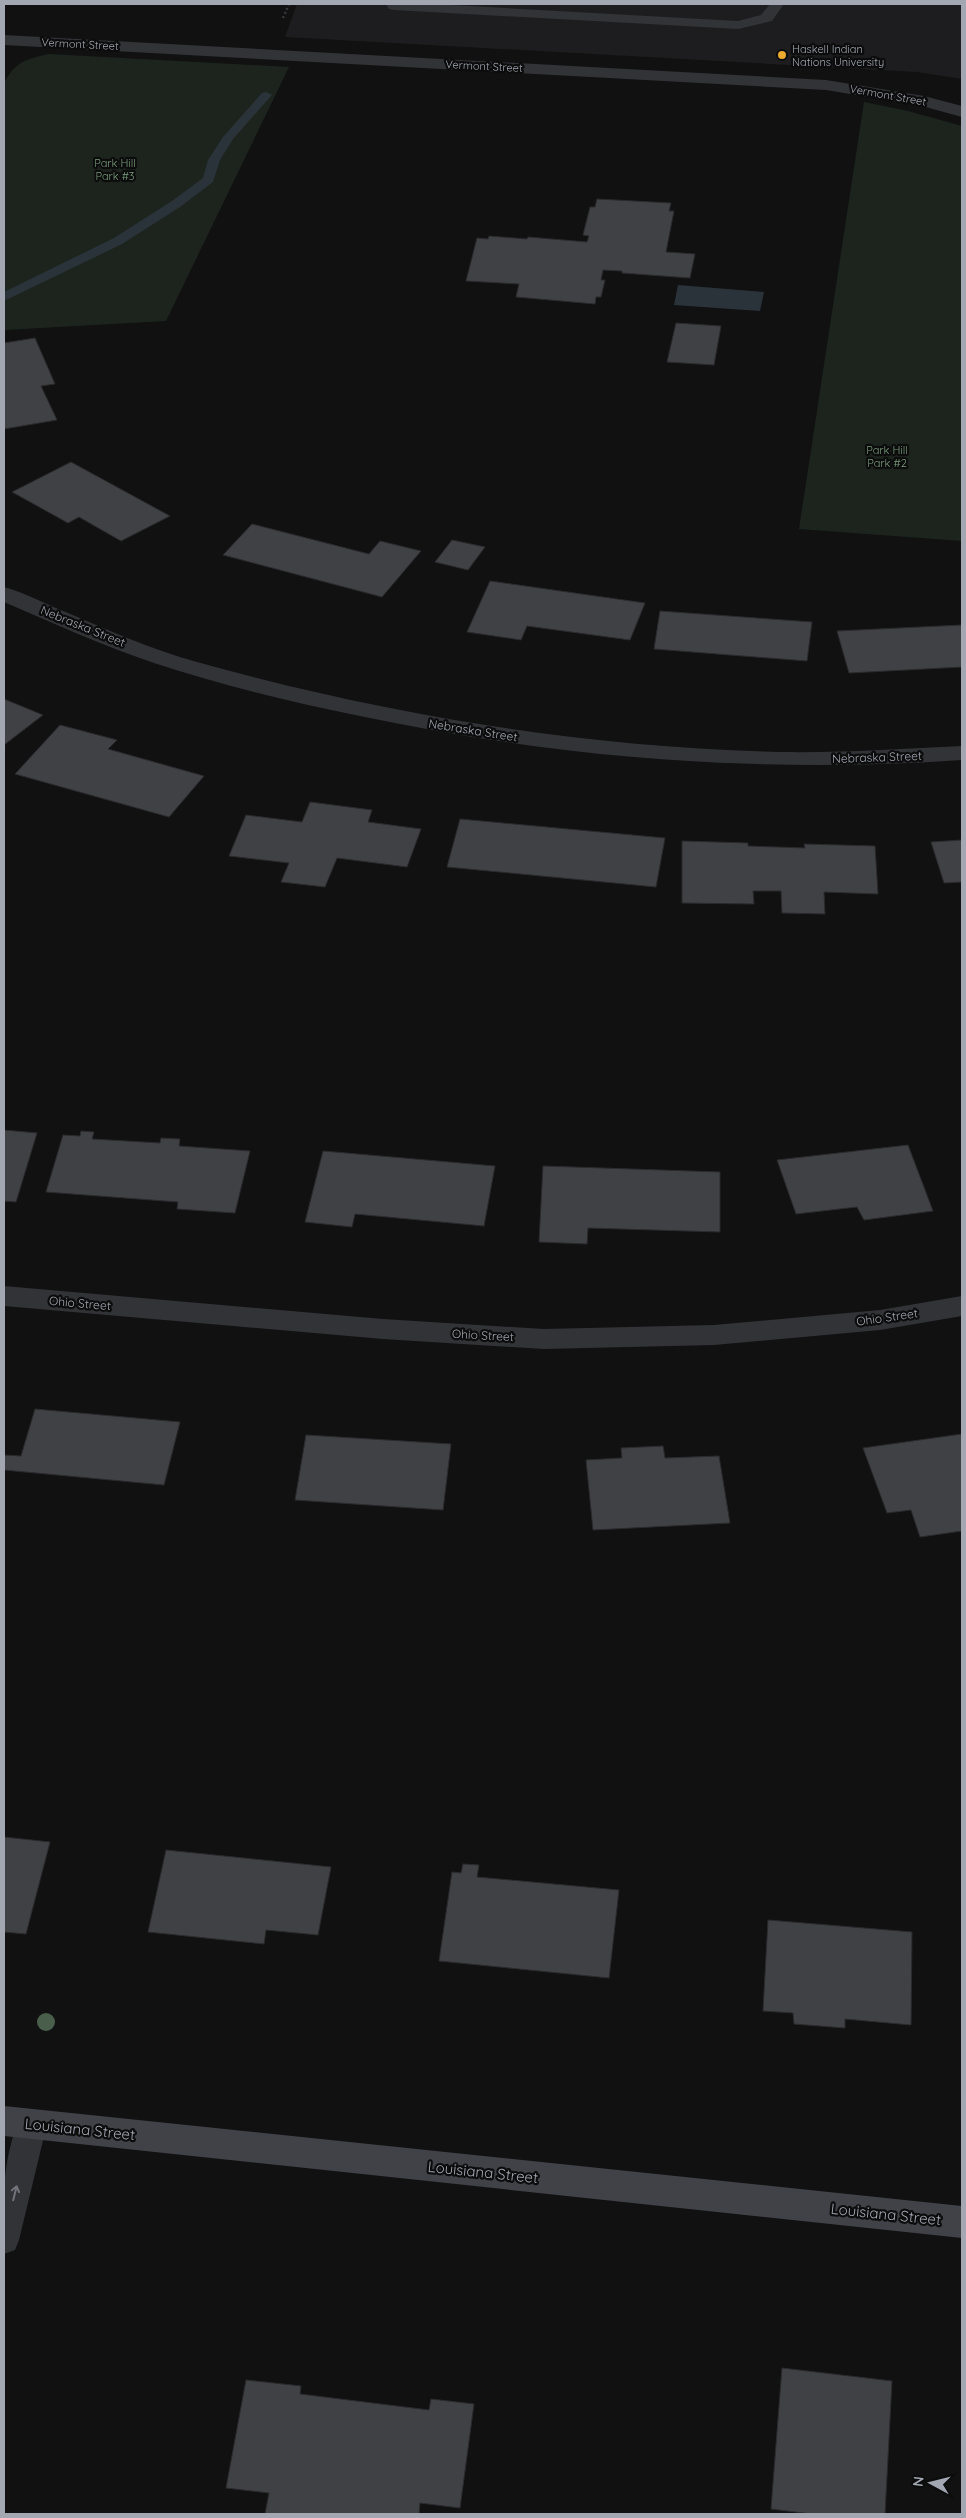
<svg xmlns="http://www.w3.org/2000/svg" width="966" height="2518" viewBox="0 0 966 2518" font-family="Quicksand,sans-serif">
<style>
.built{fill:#1d1d1f}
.green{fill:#1d241e}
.water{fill:#2b333a}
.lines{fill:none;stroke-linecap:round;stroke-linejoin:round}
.stream{fill:#2b333a;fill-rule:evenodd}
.building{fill:#404145;stroke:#2b2b2e}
.path{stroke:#38393e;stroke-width:2.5;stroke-dasharray:2 2.5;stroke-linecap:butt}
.lane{fill:#323337;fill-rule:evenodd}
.street{fill:#323337;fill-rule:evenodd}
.secondary{fill:#404247;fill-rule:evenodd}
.tree{fill:#4a5e4c}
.oneway{stroke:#70737b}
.poi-dot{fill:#ecab2f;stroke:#0c0c0d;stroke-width:2}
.labels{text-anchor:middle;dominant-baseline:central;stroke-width:4.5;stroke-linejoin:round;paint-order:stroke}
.far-street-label{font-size:11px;fill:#a2a7b2;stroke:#0c0c0d}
.far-poi-label{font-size:11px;fill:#a2a7b2;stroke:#0c0c0d;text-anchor:start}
.far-park-label{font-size:11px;fill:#799d7b;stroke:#0c0c0d}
.street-label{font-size:12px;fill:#a2a7b2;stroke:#0c0c0d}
.near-street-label{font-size:15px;fill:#a2a7b2;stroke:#0c0c0d}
</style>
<rect width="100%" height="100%" fill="#111112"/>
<!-- built -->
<polygon class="built" points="297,4 962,4 962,79 917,72 285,37"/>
<!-- green -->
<g class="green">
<path d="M49 54 289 67 166 321 4 330V83C15 62 26 59 49 54Z"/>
<polygon points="864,102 908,111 962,126 962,541 799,529"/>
</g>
<!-- water -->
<polygon class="water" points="678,285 764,292 760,311 674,305"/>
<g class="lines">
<!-- stream -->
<polygon class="stream" points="266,92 272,95 233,139 220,160 213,182 180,207 122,244 4,301 4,292 114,238 172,201 203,178 208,160 223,137 262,93"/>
</g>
<!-- building -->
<g class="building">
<polygon points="597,199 671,203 669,211 674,211 666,252 695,254 690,278 622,273 622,271 603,270 601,280 605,280 601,297 596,297 595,304 516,297 519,284 466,281 477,238 488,239 489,236 527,239 528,237 587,242 589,236 583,235 590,207 595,207"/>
<polygon points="676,323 721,326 714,365 667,362"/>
<polygon points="35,338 55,384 41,386 57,420 4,429 4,343"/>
<polygon points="71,462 170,516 121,541 79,517 68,523 12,492"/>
<polygon points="252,524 369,554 380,541 421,551 382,597 223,555"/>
<polygon points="452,540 485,547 468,570 435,562"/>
<polygon points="490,581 645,603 630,640 527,626 521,640 467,632"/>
<polygon points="660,611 812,622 807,661 654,649"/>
<polygon points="962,625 962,667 849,673 837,631"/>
<polygon points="4,699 43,715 4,745"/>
<polygon points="60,725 117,740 108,749 204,776 169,817 15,774"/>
<polygon points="310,802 372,810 368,822 421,829 407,867 337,858 325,887 281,882 289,863 229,856 246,815 302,822"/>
<polygon points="460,819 665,838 656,887 447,867"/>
<polygon points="962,840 962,882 944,883 931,842"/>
<polygon points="682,841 748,843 748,846 805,848 804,844 875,846 878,894 824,892 825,914 782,913 781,891 753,891 754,904 682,903"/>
<polygon points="4,1130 37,1133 16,1202 4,1201"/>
<polygon points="81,1131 94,1132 92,1139 160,1143 161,1138 180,1139 179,1146 250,1151 235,1213 177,1209 178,1202 46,1192 63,1135 80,1136"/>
<polygon points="908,1145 933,1211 864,1220 857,1207 796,1214 777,1160"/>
<polygon points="323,1151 495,1166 484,1226 355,1214 352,1227 305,1222"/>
<polygon points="543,1166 720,1172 720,1232 588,1228 587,1244 539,1242"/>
<polygon points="35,1409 180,1422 164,1485 4,1470 4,1455 21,1456"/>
<polygon points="962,1434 962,1531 920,1537 911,1510 887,1513 863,1448"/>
<polygon points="306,1435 451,1444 443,1510 295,1500"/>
<polygon points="663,1446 665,1458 719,1456 730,1523 593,1530 586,1460 622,1458 621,1448"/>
<polygon points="4,1837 50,1842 26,1934 4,1932"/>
<polygon points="166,1850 331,1867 318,1935 266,1930 264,1944 148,1932"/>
<polygon points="463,1864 479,1865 477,1877 619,1890 609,1978 439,1961 452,1872 461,1873"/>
<polygon points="768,1920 912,1932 911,2025 845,2019 845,2028 794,2024 793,2013 763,2011"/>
<polygon points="782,2368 892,2381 885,2514 812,2514 771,2509"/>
<polygon points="246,2380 301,2386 300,2394 429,2410 431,2399 474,2404 460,2508 420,2503 419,2514 265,2514 269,2493 226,2488"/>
</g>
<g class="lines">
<!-- path -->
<polyline class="path" points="283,18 289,4"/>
<!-- lane -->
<g class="lane">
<polygon points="388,4 434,4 738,21 761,15 770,4 784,4 772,21 738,29 394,10 389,9 387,6"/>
<path d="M32 2111 43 2115 47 2124 19 2240 15 2250 4 2254C1 2209 2 2157 21 2115Z"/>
</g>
<!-- street -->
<g class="street">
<polygon points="4,35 826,80 924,96 962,106 962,117 922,106 826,90 4,45"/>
<path d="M4 587C26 593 47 605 68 613 110 631 153 650 197 662 387 715 582 747 780 752 841 753 901 749 962 746V760C760 774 558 758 360 716 291 702 221 685 154 663 103 646 53 623 4 602Z"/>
<polygon points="4,1286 383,1319 544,1329 714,1325 880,1310 962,1296 962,1316 880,1330 714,1345 544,1349 383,1339 4,1306"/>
</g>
<!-- secondary -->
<polygon class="secondary" points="4,2106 962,2206 962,2238 4,2136"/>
</g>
<!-- trees -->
<circle class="tree" cx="46" cy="2022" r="9"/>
<!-- one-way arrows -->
<defs><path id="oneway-shaft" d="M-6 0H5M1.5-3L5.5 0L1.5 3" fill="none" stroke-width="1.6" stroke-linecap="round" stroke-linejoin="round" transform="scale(1.25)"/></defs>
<use class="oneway" href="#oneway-shaft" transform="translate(15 2193) rotate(-76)"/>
<!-- markers -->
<circle class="poi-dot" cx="782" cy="55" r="5"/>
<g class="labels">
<!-- far-street labels -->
<g class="far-street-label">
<text transform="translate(80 44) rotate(3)">Vermont Street</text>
<text transform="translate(484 66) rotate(3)">Vermont Street</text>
<text transform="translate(888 95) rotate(10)">Vermont Street</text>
</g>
<!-- far-poi labels -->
<g class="far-poi-label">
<text x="792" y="49">Haskell Indian<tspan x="792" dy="13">Nations University</tspan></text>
</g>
<!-- far-park labels -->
<g class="far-park-label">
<text x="115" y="163">Park Hill<tspan x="115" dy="13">Park #3</tspan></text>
<text x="887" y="450">Park Hill<tspan x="887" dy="13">Park #2</tspan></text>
</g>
<!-- street labels -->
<g class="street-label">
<text transform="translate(83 626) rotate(22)">Nebraska Street</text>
<text transform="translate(473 730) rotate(9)">Nebraska Street</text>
<text transform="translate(877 757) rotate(-2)">Nebraska Street</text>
<text transform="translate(80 1303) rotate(5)">Ohio Street</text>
<text transform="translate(887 1317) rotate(-8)">Ohio Street</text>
<text transform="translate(483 1335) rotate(3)">Ohio Street</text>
</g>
<!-- near-street labels -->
<g class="near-street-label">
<text transform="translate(80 2129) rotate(6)">Louisiana Street</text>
<text transform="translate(483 2172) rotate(6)">Louisiana Street</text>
<text transform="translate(886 2214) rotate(6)">Louisiana Street</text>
</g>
</g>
<!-- border -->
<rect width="966" height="2518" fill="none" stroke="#a2a7b2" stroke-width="10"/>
<!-- north arrow -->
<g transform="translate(931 2483) rotate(277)" stroke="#0c0c0d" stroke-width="4" paint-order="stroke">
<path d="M0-4L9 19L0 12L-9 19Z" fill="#a2a7b2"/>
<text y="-8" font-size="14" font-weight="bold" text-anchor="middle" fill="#a2a7b2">N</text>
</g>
</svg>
